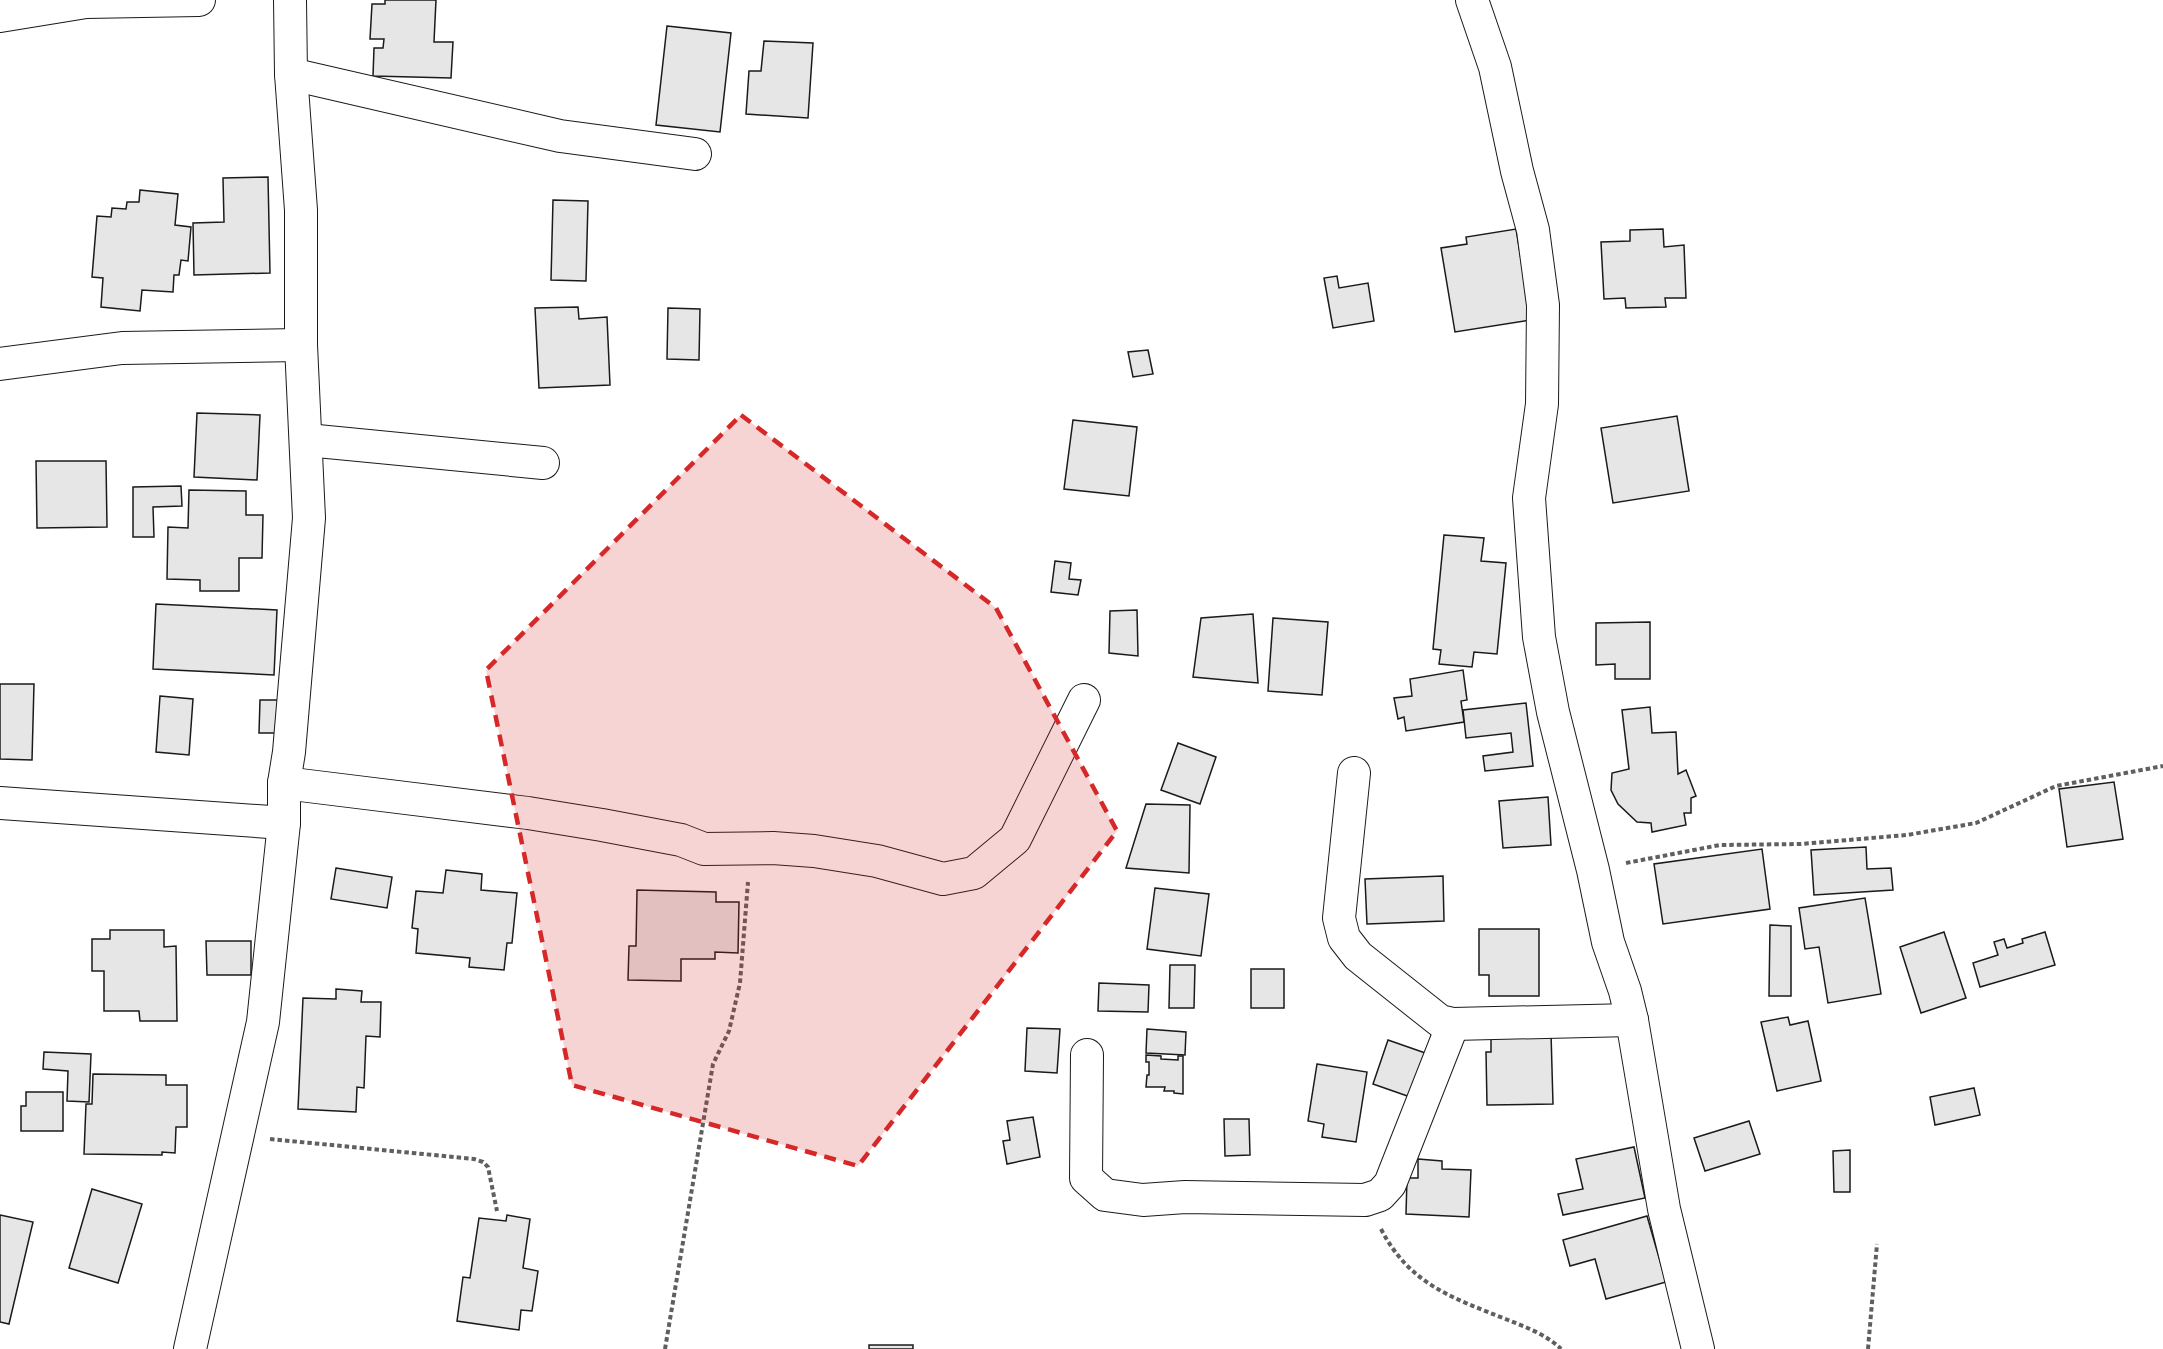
<svg xmlns="http://www.w3.org/2000/svg" width="2163" height="1349" viewBox="0 0 2163 1349" font-family="'Roboto Serif',serif">
<style>
.building{fill:#e6e6e6;stroke:#1a1a1a;stroke-width:1.5}
.lines{fill:none;stroke-linecap:round;stroke-linejoin:round}
.street-casing{stroke:#1a1a1a;stroke-width:34}
.path{stroke:#5f5f5f;stroke-width:4;stroke-dasharray:4.5 3;stroke-linecap:butt}
.street{stroke:#fff;stroke-width:32}
.marked{fill:#d62828;fill-opacity:0.2;stroke:#d62828;stroke-width:4.5;stroke-dasharray:12 8;stroke-linejoin:round}
</style>
<rect width="100%" height="100%" fill="#fff"/>
<!-- building -->
<g class="building">
<polygon points="385,0 436,0 434,42 453,42 451,78 373,76 374,48 383,48 384,39 370,39 372,4 385,4"/>
<polygon points="667,26 731,33 720,132 656,125"/>
<polygon points="764,41 813,43 808,118 746,114 749,71 761,71"/>
<polygon points="268,177 270,273 194,275 193,223 224,222 223,178"/>
<polygon points="140,190 178,194 175,225 191,227 188,261 181,260 179,275 174,275 173,292 142,290 140,311 101,307 103,278 92,277 97,216 111,217 112,208 126,209 127,202 139,202"/>
<polygon points="553,200 588,201 586,281 551,280"/>
<polygon points="1516,229 1531,320 1455,332 1441,248 1467,244 1466,237"/>
<polygon points="1663,229 1664,247 1684,245 1686,298 1665,298 1666,307 1626,308 1625,298 1604,299 1601,242 1630,241 1630,230"/>
<polygon points="1337,276 1339,288 1368,283 1374,321 1333,328 1324,278"/>
<polygon points="578,307 579,319 607,317 610,385 539,388 535,308"/>
<polygon points="668,308 700,309 699,360 667,359"/>
<polygon points="1148,350 1153,374 1133,377 1128,352"/>
<polygon points="197,413 260,415 257,480 194,477"/>
<polygon points="1677,416 1689,491 1613,503 1601,428"/>
<polygon points="1073,420 1137,427 1129,496 1064,489"/>
<polygon points="36,461 106,461 107,527 37,528"/>
<polygon points="181,486 182,506 153,507 154,537 133,537 133,487"/>
<polygon points="189,490 246,491 246,515 263,515 262,558 239,558 239,591 200,591 200,580 167,579 168,527 188,528"/>
<polygon points="1444,535 1484,538 1481,561 1506,563 1497,654 1474,652 1472,667 1439,664 1441,650 1433,649"/>
<polygon points="1055,561 1071,563 1069,579 1081,580 1078,595 1051,592"/>
<polygon points="156,604 277,610 274,675 153,669"/>
<polygon points="1137,610 1138,656 1109,653 1110,611"/>
<polygon points="1253,614 1258,683 1193,677 1201,618"/>
<polygon points="1273,618 1328,622 1322,695 1268,691"/>
<polygon points="1650,622 1650,679 1615,679 1615,664 1596,665 1596,623"/>
<polygon points="1463,670 1467,700 1461,701 1464,722 1406,731 1404,717 1398,719 1394,698 1412,696 1410,679"/>
<polygon points="0,684 34,684 32,760 0,759"/>
<polygon points="160,696 193,699 189,755 156,752"/>
<polygon points="260,700 281,700 280,733 259,733"/>
<polygon points="1526,703 1533,766 1485,771 1483,756 1513,752 1511,733 1466,738 1463,710"/>
<polygon points="1650,707 1652,733 1676,732 1678,774 1686,770 1696,796 1691,798 1691,813 1684,813 1686,825 1652,832 1651,823 1637,822 1618,804 1611,790 1612,773 1629,769 1622,710"/>
<polygon points="1178,743 1216,757 1200,804 1161,790"/>
<polygon points="2114,782 2123,839 2067,847 2059,789"/>
<polygon points="1548,797 1551,845 1503,848 1499,801"/>
<polygon points="1146,804 1190,805 1189,873 1126,868"/>
<polygon points="1866,847 1867,869 1891,868 1893,890 1814,895 1811,850"/>
<polygon points="1762,849 1770,909 1663,924 1654,864"/>
<polygon points="336,868 392,877 387,908 331,899"/>
<polygon points="446,870 482,874 481,890 517,893 512,943 507,943 504,970 469,967 470,958 416,953 418,929 412,928 416,891 443,893"/>
<polygon points="1443,876 1444,921 1367,924 1365,879"/>
<polygon points="1155,888 1209,894 1201,956 1147,949"/>
<polygon points="637,890 716,892 716,902 739,902 738,953 715,952 715,959 681,959 681,981 628,980 629,946 636,946"/>
<polygon points="1865,898 1881,994 1828,1003 1819,947 1805,949 1799,908"/>
<polygon points="1770,925 1791,926 1791,996 1769,996"/>
<polygon points="1479,929 1539,929 1539,996 1489,996 1489,975 1479,975"/>
<polygon points="110,930 164,930 164,947 176,946 177,1021 140,1021 139,1011 104,1011 104,971 92,971 92,939 110,939"/>
<polygon points="1944,932 1966,998 1921,1013 1900,947"/>
<polygon points="2045,932 2055,965 1980,987 1973,963 1998,955 1994,942 2004,939 2007,948 2023,943 2022,939"/>
<polygon points="206,941 251,941 251,975 207,975"/>
<polygon points="1170,965 1195,965 1194,1008 1169,1008"/>
<rect x="1251" y="969" width="33" height="39"/>
<polygon points="1099,983 1149,985 1148,1012 1098,1011"/>
<polygon points="336,989 362,991 361,1002 381,1002 380,1037 366,1036 364,1088 357,1087 356,1112 298,1109 303,998 336,999"/>
<polygon points="1788,1017 1790,1025 1808,1021 1821,1081 1777,1091 1761,1022"/>
<polygon points="1027,1028 1060,1029 1057,1073 1025,1071"/>
<polygon points="1147,1029 1186,1032 1185,1055 1146,1053"/>
<polygon points="1551,1033 1553,1104 1487,1105 1486,1052 1491,1052 1491,1034"/>
<polygon points="1388,1040 1431,1055 1416,1099 1373,1084"/>
<polygon points="44,1052 91,1054 89,1102 67,1101 68,1071 43,1069"/>
<polygon points="1146,1055 1161,1056 1161,1059 1178,1060 1178,1056 1183,1056 1183,1094 1174,1093 1174,1091 1164,1091 1165,1087 1146,1087 1147,1075 1149,1075 1149,1062 1146,1062"/>
<polygon points="1317,1064 1367,1072 1356,1142 1322,1137 1324,1124 1308,1121"/>
<polygon points="93,1074 166,1075 166,1085 187,1085 187,1127 176,1127 175,1153 162,1152 162,1155 84,1154 86,1104 92,1104"/>
<polygon points="1974,1088 1980,1115 1935,1125 1930,1097"/>
<polygon points="26,1092 63,1092 63,1131 21,1131 21,1106 26,1106"/>
<polygon points="1033,1117 1040,1157 1007,1164 1003,1141 1010,1140 1007,1121"/>
<polygon points="1224,1119 1249,1119 1250,1155 1225,1156"/>
<polygon points="1749,1121 1760,1154 1705,1171 1694,1138"/>
<polygon points="1634,1147 1645,1198 1563,1215 1558,1194 1583,1189 1576,1159"/>
<polygon points="1850,1150 1850,1192 1834,1192 1833,1151"/>
<polygon points="1418,1159 1442,1161 1442,1169 1471,1170 1469,1217 1406,1214 1407,1178 1418,1178"/>
<polygon points="92,1189 142,1204 118,1283 69,1268"/>
<polygon points="0,1215 33,1222 9,1324 0,1322"/>
<polygon points="507,1215 530,1219 523,1268 538,1271 532,1311 521,1310 519,1330 457,1321 463,1277 470,1278 479,1218 506,1221"/>
<polygon points="1647,1216 1666,1282 1606,1299 1595,1259 1570,1266 1563,1240"/>
<rect x="869" y="1345" width="44" height="4"/>
</g>
<g class="lines">
<defs>
<g id="street">
<polyline points="1472,0 1495,67 1517,171 1533,230 1543,305 1542,404 1529,498 1539,637 1553,712 1593,870 1608,942 1625,991 1632,1020 1664,1209 1698,1349"/>
<polyline points="0,16 86,2 199,0"/>
<polyline points="291,74 560,136 695,154"/>
<polyline points="0,364 122,348 301,345"/>
<polyline points="307,440 543,463"/>
<polyline points="1354,773 1339,918 1344,938 1358,956 1440,1021 1453,1024 1632,1020"/>
<polyline points="284,783 528,813 602,825 681,840 704,849 773,848 814,851 877,861 943,879 974,873 1015,839 1084,700"/>
<polyline points="0,803 284,823"/>
<polyline points="1087,1055 1086,1178 1105,1195 1143,1200 1185,1197 1365,1200 1380,1195 1390,1184 1453,1024"/>
<polyline points="190,1349 263,1022 284,823 284,783 289,752 309,518 301,345 301,210 291,74 290,0"/>
</g>
</defs>
<!-- street casing -->
<use href="#street" class="street-casing"/>
<!-- path -->
<g class="path">
<polyline points="1626,863 1720,845 1801,844 1907,835 1976,823 2056,786 2163,766"/>
<polyline points="270,1139 474,1159 483,1162 488,1167 497,1211"/>
<path d="M1381 1229C1410 1285 1453 1298 1508 1320 1526 1327 1547 1335 1561 1349"/>
<polyline points="665,1349 713,1064 729,1031 740,983 748,882"/>
<polyline points="1868,1349 1877,1244"/>
</g>
<!-- street -->
<use href="#street" class="street"/>
</g>
<!-- marked area -->
<path class="marked" d="M741 415 996 608 1117 831 858 1166 572 1085 486 670Z"/>
</svg>
